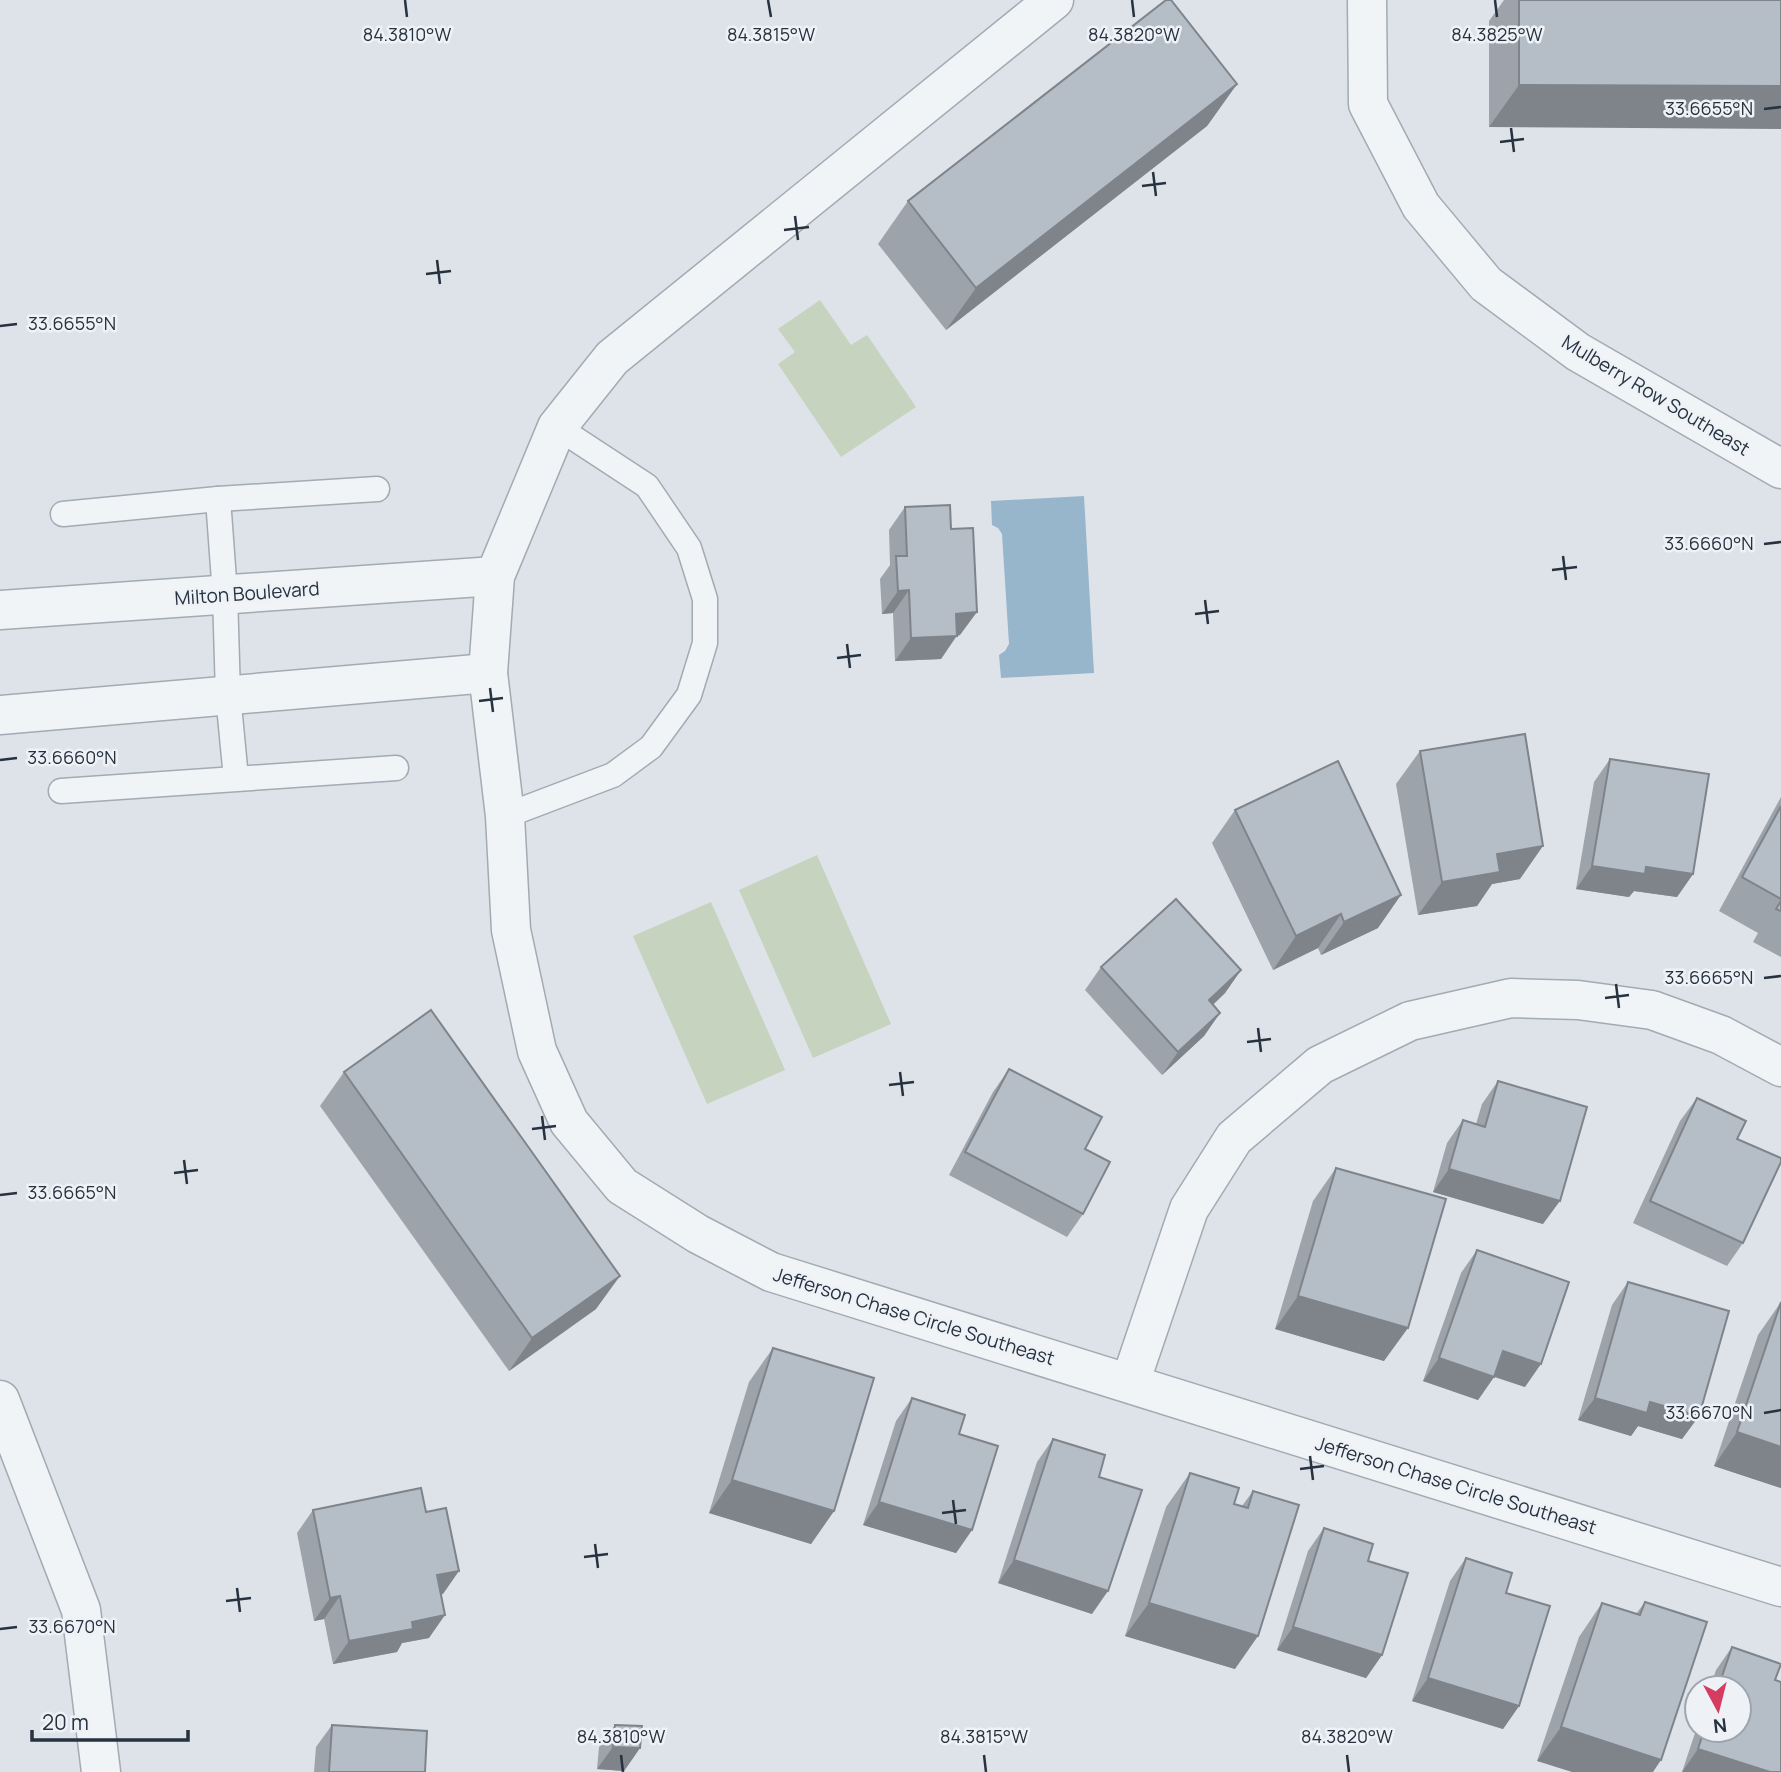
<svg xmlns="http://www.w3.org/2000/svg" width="1781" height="1772" viewBox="0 0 1781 1772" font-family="Manrope,sans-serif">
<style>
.green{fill:#c6d3bf}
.water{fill:#97b5cb}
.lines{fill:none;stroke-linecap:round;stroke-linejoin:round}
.service-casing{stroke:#a3aab3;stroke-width:27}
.minor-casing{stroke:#a3aab3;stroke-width:41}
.tertiary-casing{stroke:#a3aab3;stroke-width:41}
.service{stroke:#f1f4f7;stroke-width:24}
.minor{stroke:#f1f4f7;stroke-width:38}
.tertiary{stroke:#f1f4f7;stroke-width:38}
.wall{fill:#9ca3aa}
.shaded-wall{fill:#7f848b}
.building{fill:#b5bdc6;stroke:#7f848b;stroke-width:2}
.ticks{fill:none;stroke:#263240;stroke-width:2.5}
.labels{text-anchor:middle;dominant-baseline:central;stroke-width:5;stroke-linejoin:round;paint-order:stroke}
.street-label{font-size:19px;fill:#263240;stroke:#eef2f6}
.ticks-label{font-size:18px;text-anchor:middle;fill:#263240;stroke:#eef2f6;stroke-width:5;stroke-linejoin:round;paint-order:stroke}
</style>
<rect width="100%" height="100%" fill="#dee3e9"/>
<!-- green -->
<g class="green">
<polygon points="820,300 851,345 867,335 916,407 841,457 778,364 795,352 778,329"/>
<polygon points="817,855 891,1024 813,1058 739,890"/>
<polygon points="711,902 785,1070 707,1104 633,936"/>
</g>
<!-- water -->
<polygon class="water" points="1084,496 1094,673 1001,678 999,655 1005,651 1009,644 1002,534 998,528 992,525 991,501"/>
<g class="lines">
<defs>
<g id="service">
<polyline points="218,499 225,594 228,695 236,778"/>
<polyline points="63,514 218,499 377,489"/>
<polyline points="61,791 396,768"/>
<polyline points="505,816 613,775 651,747 689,695 705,643 705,599 689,548 647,486 557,427"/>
</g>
<g id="minor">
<polyline points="1054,0 612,358 557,427 495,576 488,673 505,816 511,930 537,1051 569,1122 622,1186 698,1234 771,1272 1781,1587"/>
<polyline points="1367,0 1368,104 1421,206 1486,284 1578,352 1781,469"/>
<polyline points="0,610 495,576"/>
<polyline points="0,715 488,673"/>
<polyline points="1130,1383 1189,1209 1234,1138 1320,1065 1410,1021 1511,998 1578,1000 1652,1010 1721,1035 1781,1067"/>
</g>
<polyline id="tertiary" points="0,1400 81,1610 101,1772"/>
</defs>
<!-- service casing -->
<use href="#service" class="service-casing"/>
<!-- minor casing -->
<use href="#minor" class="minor-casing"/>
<!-- tertiary casing -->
<use href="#tertiary" class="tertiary-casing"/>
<!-- service -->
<use href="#service" class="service"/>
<!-- minor -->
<use href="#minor" class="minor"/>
<!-- tertiary -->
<use href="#tertiary" class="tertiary"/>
</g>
<!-- wall -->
<g class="wall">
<polygon points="1504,0 1781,0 1489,127 1489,21"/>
<polygon points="1237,84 1207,126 946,330 878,244 908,201"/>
<polygon points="905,507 960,635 957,636 941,659 895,661 893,613 882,614 880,579 890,565 889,530"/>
<polygon points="1420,751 1520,879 1492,884 1477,906 1418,915 1396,784"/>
<polygon points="1610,759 1693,874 1677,897 1634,891 1629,897 1576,889 1594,782"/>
<polygon points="1781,797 1781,957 1753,942 1758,933 1719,911"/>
<polygon points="1235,810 1378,928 1321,955 1318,948 1273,970 1212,843"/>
<polygon points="1101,967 1241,970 1225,993 1213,1005 1220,1013 1204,1036 1162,1075 1085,990"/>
<polygon points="1009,1069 1085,1149 1083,1214 1067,1237 949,1175 993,1092"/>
<polygon points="344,1072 596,1309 509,1371 320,1106"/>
<polygon points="1498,1081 1543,1224 1433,1192 1447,1143 1463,1120 1476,1124 1482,1104"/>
<polygon points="1697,1098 1743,1243 1727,1266 1633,1223 1680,1121"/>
<polygon points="1336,1168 1384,1361 1275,1329 1313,1201"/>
<polygon points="1477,1250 1525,1387 1494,1377 1478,1400 1423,1381 1461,1273"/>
<polygon points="1628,1282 1699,1416 1682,1439 1638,1426 1631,1436 1578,1420 1612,1305"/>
<polygon points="1781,1302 1781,1488 1714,1466 1758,1335"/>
<polygon points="773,1348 834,1511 811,1544 709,1513 749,1382"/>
<polygon points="912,1398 959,1434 972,1530 956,1553 863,1525 896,1421"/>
<polygon points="1053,1439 1099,1477 1092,1614 998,1583 1037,1462"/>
<polygon points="1190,1473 1234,1504 1242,1506 1253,1491 1235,1669 1125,1636 1166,1507"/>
<polygon points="313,1510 443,1594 441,1594 429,1638 402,1643 397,1652 333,1664 324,1619 314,1621 297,1533"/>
<polygon points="1324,1528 1368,1561 1382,1655 1366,1678 1277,1650 1308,1551"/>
<polygon points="1466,1558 1506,1593 1519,1706 1503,1729 1412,1701 1450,1581"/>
<polygon points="1645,1602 1653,1772 1537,1761 1579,1637 1602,1603 1636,1614"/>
<polygon points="1732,1647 1781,1664 1775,1680 1781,1682 1781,1772 1682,1772 1697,1727 1697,1730 1739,1730 1739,1688 1710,1688 1716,1670"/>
<polygon points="332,1725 425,1772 314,1772 316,1747"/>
<polygon points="615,1725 640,1748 624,1771 597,1769 599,1747"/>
</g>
<!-- shaded-wall -->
<g class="shaded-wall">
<polygon points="1237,84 1207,126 946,330 976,288"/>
<polygon points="1519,85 1781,86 1781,129 1489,127"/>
<polygon points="909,590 893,613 882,614 898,591"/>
<polygon points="977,612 960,635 956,636 941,659 895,661 911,638 956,614"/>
<polygon points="1543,846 1520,879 1492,884 1477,906 1418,915 1442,882 1497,854"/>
<polygon points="1592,866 1646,867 1693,874 1677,897 1634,891 1629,897 1576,889"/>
<polygon points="1401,895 1378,928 1321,955 1344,922"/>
<polygon points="1341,914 1318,948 1273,970 1296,936"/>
<polygon points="1241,970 1225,993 1193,1023 1209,1000"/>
<polygon points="1220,1013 1204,1036 1162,1075 1178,1052"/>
<polygon points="1449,1169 1560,1201 1543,1224 1433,1192"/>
<polygon points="620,1276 596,1309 509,1371 532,1338"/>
<polygon points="1298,1296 1408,1328 1384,1361 1275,1329"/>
<polygon points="1503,1351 1541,1364 1525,1387 1487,1374"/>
<polygon points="1439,1358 1494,1377 1478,1400 1423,1381"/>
<polygon points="1595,1398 1650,1402 1699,1416 1682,1439 1638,1426 1631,1436 1578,1420"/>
<polygon points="1737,1432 1781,1447 1781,1488 1714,1466"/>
<polygon points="732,1480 834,1511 811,1544 709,1513"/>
<polygon points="879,1502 972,1530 956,1553 863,1525"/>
<polygon points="1014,1560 1108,1591 1092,1614 998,1583"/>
<polygon points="459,1571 443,1594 421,1598 437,1575"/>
<polygon points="340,1596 324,1619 314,1621 330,1598"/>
<polygon points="1149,1603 1258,1636 1235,1669 1125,1636"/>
<polygon points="445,1615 429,1638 402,1643 397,1652 333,1664 349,1641 412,1622"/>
<polygon points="1293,1627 1382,1655 1366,1678 1277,1650"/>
<polygon points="1428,1678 1519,1706 1503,1729 1412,1701"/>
<polygon points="1561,1727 1661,1760 1653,1772 1572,1772 1537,1761"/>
<polygon points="613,1747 640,1748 624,1771 597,1769"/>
<polygon points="1698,1749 1770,1772 1682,1772"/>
</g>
<!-- building -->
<g class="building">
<polygon points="1166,0 1171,0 1237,84 976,288 908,201"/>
<polygon points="1519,0 1781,0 1781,86 1519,85"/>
<polygon points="950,505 951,529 973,528 977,612 956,614 957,636 911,638 909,590 898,591 896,556 907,556 905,507"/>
<polygon points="1525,734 1543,846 1497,854 1500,872 1442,882 1420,751"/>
<polygon points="1610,759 1709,774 1693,874 1646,867 1645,874 1592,866"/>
<polygon points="1338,761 1401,895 1344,922 1341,914 1296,936 1235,810"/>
<polygon points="1781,806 1781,899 1742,877"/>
<polygon points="1176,899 1241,970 1209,1000 1220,1013 1178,1052 1101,967"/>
<polygon points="1781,901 1781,911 1776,909"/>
<polygon points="431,1010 620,1276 532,1338 344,1072"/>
<polygon points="1009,1069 1102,1117 1085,1149 1110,1162 1083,1214 965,1152"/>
<polygon points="1498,1081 1587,1107 1560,1201 1449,1169 1463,1120 1485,1127"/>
<polygon points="1697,1098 1746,1121 1737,1139 1781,1158 1781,1162 1743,1243 1650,1201"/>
<polygon points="1336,1168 1446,1199 1408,1328 1298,1296"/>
<polygon points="1477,1250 1569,1282 1541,1364 1503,1351 1494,1377 1439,1358"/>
<polygon points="1628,1282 1729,1311 1699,1416 1650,1402 1647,1413 1595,1398"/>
<polygon points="1781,1302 1781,1447 1737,1432"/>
<polygon points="773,1348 874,1378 834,1511 732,1480"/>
<polygon points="912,1398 965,1415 959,1434 998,1446 972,1530 879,1502"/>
<polygon points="1053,1439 1105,1455 1099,1477 1142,1490 1108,1591 1014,1560"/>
<polygon points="1190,1473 1239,1488 1234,1504 1248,1508 1253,1491 1299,1505 1258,1636 1149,1603"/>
<polygon points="421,1488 426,1512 446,1508 459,1571 437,1575 445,1615 412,1622 413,1629 349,1641 340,1596 330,1598 313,1510"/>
<polygon points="1324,1528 1373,1544 1368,1561 1408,1573 1382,1655 1293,1627"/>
<polygon points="1466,1558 1512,1573 1506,1593 1550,1606 1519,1706 1428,1678"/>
<polygon points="1645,1602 1707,1622 1661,1760 1561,1727 1602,1603 1640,1615"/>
<polygon points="1732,1647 1781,1664 1775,1680 1781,1682 1781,1772 1770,1772 1698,1749 1704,1730 1739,1730 1739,1688 1718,1688"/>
<polygon points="332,1725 427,1731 425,1772 329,1772"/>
<polygon points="615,1725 642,1726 640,1748 613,1747"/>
</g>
<!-- ticks -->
<path class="ticks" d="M405 0 407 17M768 0 771 17M1132 0 1134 17M1495 0 1497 17M1764 109 1781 107M1511 128 1514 152M1500 142 1524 139M1153 172 1156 196M1142 186 1166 183M795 216 798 240M784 230 809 227M437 260 440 284M426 274 451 271M0 326 17 324M1764 544 1781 542M1563 556 1566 580M1552 570 1577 567M1205 600 1208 624M1195 614 1219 611M847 644 850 668M837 658 861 655M490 688 493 712M479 701 503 698M0 760 17 758M1764 978 1781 976M1616 984 1619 1008M1605 998 1629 995M1258 1028 1261 1052M1247 1042 1271 1039M900 1072 903 1096M889 1085 914 1082M542 1116 545 1140M532 1129 556 1126M184 1160 187 1184M174 1173 198 1170M0 1195 17 1193M1764 1413 1781 1410M1310 1456 1313 1480M1300 1469 1324 1466M953 1500 956 1524M942 1513 966 1510M595 1544 598 1568M584 1557 608 1554M237 1588 240 1612M226 1601 251 1598M0 1629 17 1627M621 1755 623 1772M984 1755 986 1772M1347 1755 1349 1772"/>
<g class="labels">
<!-- street labels -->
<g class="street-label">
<text transform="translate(1656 395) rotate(31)">Mulberry Row Southeast</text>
<text transform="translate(247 593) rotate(-4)">Milton Boulevard</text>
<text transform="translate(914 1316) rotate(17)">Jefferson Chase Circle Southeast</text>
<text transform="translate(1456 1485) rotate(17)">Jefferson Chase Circle Southeast</text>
</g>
</g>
<g class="ticks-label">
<text x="407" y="41">84.3810°W</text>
<text x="771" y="41">84.3815°W</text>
<text x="1134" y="41">84.3820°W</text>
<text x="1497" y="41">84.3825°W</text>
<text x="1709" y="115">33.6655°N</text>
<text x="72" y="330">33.6655°N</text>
<text x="1709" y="550">33.6660°N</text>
<text x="72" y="764">33.6660°N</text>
<text x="1709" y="984">33.6665°N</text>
<text x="72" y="1199">33.6665°N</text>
<text x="1709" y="1419">33.6670°N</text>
<text x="72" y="1633">33.6670°N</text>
<text x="621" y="1743">84.3810°W</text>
<text x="984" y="1743">84.3815°W</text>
<text x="1347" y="1743">84.3820°W</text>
</g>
<!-- north arrow -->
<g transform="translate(1718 1709) rotate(173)"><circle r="33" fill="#eef2f6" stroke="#9ea5ad" stroke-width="2"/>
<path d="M0-5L12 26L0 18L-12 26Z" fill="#d63b60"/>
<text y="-10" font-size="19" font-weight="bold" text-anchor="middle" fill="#263240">N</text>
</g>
<!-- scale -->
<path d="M32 1730v10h156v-10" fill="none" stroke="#263240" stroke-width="3.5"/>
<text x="42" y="1730" font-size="21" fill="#263240" stroke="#eef2f6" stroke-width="5" paint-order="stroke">20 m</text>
</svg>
